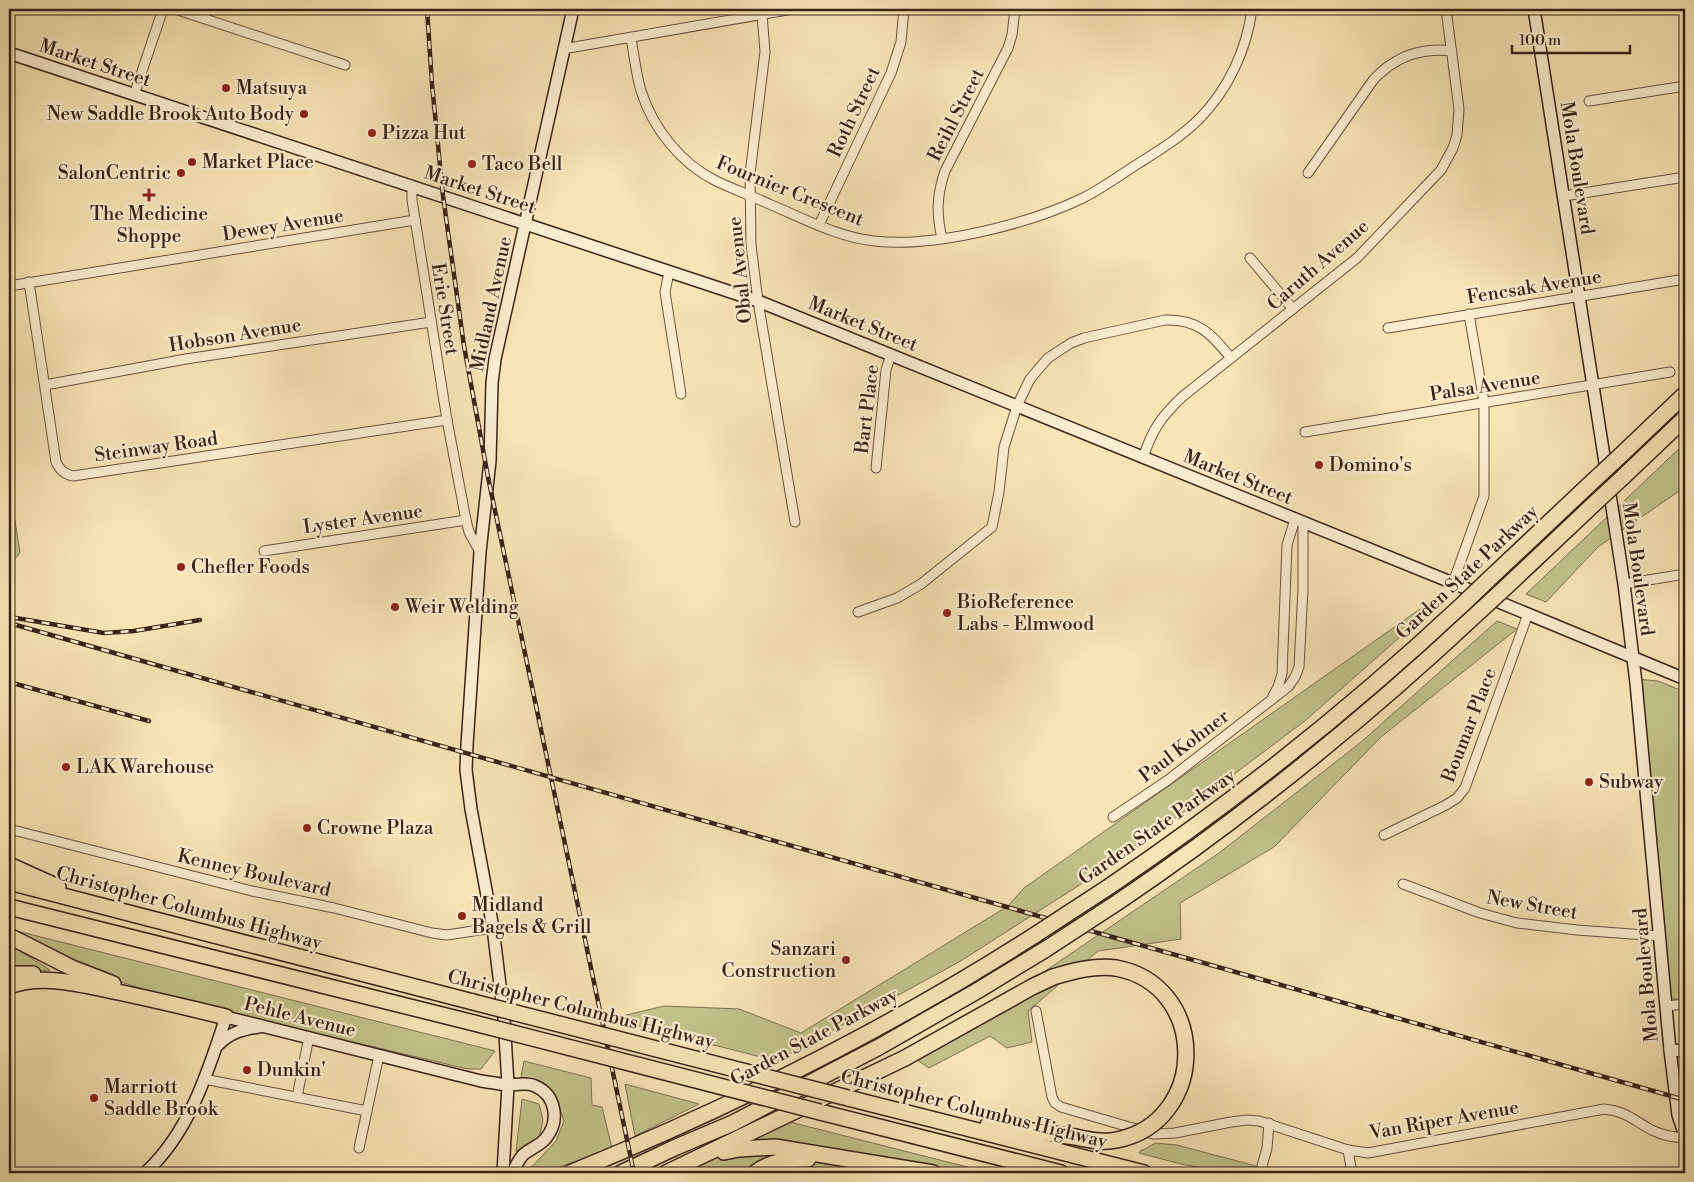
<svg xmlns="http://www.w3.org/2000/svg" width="1694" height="1182" viewBox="0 0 1694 1182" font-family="'Libre Bodoni',serif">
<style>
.green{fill:#c2c28a;stroke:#7e7251}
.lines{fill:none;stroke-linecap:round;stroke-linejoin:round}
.street-casing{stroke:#69523f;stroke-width:11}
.secondary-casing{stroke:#392218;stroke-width:14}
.highway-casing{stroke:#392218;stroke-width:18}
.street{stroke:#faedcf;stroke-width:9}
.secondary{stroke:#faedcf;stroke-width:11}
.highway{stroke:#f8e4b5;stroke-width:15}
.rail-casing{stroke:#392218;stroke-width:4.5}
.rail{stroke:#faedcf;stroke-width:2.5;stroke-dasharray:8;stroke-linecap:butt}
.highway-bridge-casing{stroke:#392218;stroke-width:18;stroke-linecap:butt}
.highway-bridge{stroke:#f8e4b5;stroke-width:15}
.poi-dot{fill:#8f2418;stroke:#faedcf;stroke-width:2}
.labels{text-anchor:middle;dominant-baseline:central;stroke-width:4.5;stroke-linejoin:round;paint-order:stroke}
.street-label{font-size:19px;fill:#392218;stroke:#faedcf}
.poi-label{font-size:19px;fill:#392218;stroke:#faedcf;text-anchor:start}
</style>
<rect width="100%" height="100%" fill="#f8e4b5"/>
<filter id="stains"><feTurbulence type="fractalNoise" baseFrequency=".004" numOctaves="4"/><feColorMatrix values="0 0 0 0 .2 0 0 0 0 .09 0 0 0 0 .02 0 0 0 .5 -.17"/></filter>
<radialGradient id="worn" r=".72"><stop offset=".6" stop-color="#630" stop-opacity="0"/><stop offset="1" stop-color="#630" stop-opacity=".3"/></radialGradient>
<!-- green -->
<g class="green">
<polygon points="1685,443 1685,487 1598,547 1546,602 1526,594"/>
<polygon points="9,482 20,553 14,560 9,561"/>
<polygon points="1437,597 1443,599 1306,720 1128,854 959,962 777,1061 610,1019 664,1006 739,1009 801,1033 1008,906 1024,888"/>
<polygon points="1497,621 1517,629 1381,737 1274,847 1180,903 1181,939 1098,951 1028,1011 1032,1042 1007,1048 990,1036 929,1068 905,1052 1041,974 1219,853 1360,743"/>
<polygon points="1636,679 1658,681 1685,692 1685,998 1666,1000"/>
<polygon points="9,929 495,1051 481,1069 468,1069 289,1027 145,990 71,965"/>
<polygon points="9,944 50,970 9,972"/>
<polygon points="524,1061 591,1078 592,1105 602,1107 612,1148 543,1173 526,1173 556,1141 564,1121 556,1098 521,1077"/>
<polygon points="625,1084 699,1104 635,1136"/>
<polygon points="522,1099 539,1104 543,1120 539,1138 516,1152"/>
<polygon points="782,1120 991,1173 680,1173"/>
<polygon points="1155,1143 1177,1145 1256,1166 1305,1173 1229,1173 1181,1164 1139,1153 1141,1150 1143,1150"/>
</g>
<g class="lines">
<defs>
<g id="street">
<polyline points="175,9 345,65"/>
<polyline points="762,14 765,52 750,174 751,245 758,301 795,522"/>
<path d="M631 38C634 55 636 74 641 91 653 128 680 163 716 181 733 189 752 196 769 204 803 218 837 237 874 241 934 248 1029 224 1083 198 1101 189 1119 176 1136 165 1158 151 1180 138 1199 119 1228 90 1247 49 1252 9"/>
<polyline points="563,49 793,9"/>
<polyline points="134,95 163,9"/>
<polyline points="1589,101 1685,86"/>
<path d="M1308 173 1374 79C1395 57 1421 47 1452 51"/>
<polyline points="412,186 412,200 447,420 466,520 469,532 480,552"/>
<polyline points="1564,196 1685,177"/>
<polyline points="819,225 891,73 901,42 904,9"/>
<path d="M942 238C936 214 937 194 945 171L1008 48 1012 35 1015 9"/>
<polyline points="1250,258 1293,309"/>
<polyline points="669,272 665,292 681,394"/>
<path d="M29 282 56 462C60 470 64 474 73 476L447 420"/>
<polyline points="9,286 415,220"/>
<polyline points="1388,328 1685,279"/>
<polyline points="45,385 186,359 431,322"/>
<polyline points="1305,432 1670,372"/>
<path d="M1143 458C1152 430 1161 417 1182 397L1357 258 1441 170 1453 148 1457 135 1459 109 1446 9"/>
<polyline points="876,468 886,370 891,354"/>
<polyline points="264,551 466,520"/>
<polyline points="1453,583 1484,496 1484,402 1469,314"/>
<polyline points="1624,584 1685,574"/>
<path d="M858 612 897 598 921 584 992 527 999 492 1004 447 1017 406 1030 379 1048 358 1071 343 1084 338 1165 320C1199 319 1211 334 1231 358"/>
<polyline points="1273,696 1278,687 1282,674 1287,545 1295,519"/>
<polyline points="1113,817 1168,780 1288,687 1295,677 1299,667 1303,589 1303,522"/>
<polyline points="9,829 252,891 334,908 432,933 447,935 493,928"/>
<polyline points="1384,835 1446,805 1457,798 1465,788 1528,614"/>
<polyline points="1403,884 1480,913 1517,923 1577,930 1659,936"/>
<polyline points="1666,1006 1685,1004"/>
<path d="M1036 1011 1052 1097 1055 1103 1061 1107 1153 1134 1175 1133 1231 1122 1247 1120 1259 1121 1348 1150 1368 1153 1604 1109C1627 1111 1635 1122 1654 1131 1664 1136 1674 1137 1685 1138"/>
<polyline points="204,1079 367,1111"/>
<polyline points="297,1097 309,1037"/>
<polyline points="359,1148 379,1055"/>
<polyline points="1348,1150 1352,1173"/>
<polyline points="1262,1166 1267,1148 1269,1123"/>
</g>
<g id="secondary">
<polyline points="1534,9 1624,584 1636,683 1670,1050 1678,1115 1685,1136"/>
<polyline points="9,53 758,301 1453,583 1685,679"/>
<path d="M218 1045C229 1033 243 1029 259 1027"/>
<polyline points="1670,1050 1685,1051"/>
<path d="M145 1173C189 1133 208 1072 226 1017L481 1081C489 1082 499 1084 508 1085 516 1085 526 1082 535 1086 556 1095 560 1121 546 1138 541 1145 531 1148 524 1154 519 1158 516 1167 512 1173"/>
<polyline points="503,1173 508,1085 504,1018 493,928 471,809 466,770 467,745 480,552 490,461 492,383 495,359 573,9"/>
</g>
<g id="highway">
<polyline points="1621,455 1685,394"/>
<polyline points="1623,477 1685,418"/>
<polyline points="1487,581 1592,482"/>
<polyline points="1506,587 1595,503"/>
<polyline points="9,865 58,887"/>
<polyline points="9,882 473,1002"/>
<path d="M1110 886C1235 801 1353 707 1463 604"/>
<path d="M1118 902C1247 815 1368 716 1481 610"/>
<polyline points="9,907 474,1023"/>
<polyline points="9,936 72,968 113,984"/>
<polyline points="9,974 33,974"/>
<path d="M9 986C44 973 83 985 118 992 155 1000 190 1008 226 1017"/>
<polyline points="848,1098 1144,1173"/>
<polyline points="820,1112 1061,1173"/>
<polyline points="988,1125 1075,1137"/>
<polyline points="724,1152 739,1149 775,1147 933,1173"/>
<path d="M570 1173C732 1107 888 1029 1035 935"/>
<polyline points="621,1173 674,1148 733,1123 879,1047 977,991 1046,949"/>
<polyline points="666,1173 905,1058 1032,987 1053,977"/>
<path d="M755 1173C771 1161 788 1159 808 1159"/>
</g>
</defs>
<!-- street casing -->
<use href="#street" class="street-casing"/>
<!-- secondary casing -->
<use href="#secondary" class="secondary-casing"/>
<!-- highway casing -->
<use href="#highway" class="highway-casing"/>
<!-- street -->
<use href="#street" class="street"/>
<!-- secondary -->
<use href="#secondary" class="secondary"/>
<!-- highway -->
<use href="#highway" class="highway"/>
<defs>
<g id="rail">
<polyline points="427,9 432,84 443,196 464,346 488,477 634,1173"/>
<polyline points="10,617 104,633 134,631 200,620"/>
<polyline points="9,623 1685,1100"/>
<polyline points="9,682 149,721"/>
</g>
</defs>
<!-- rail casing -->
<use href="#rail" class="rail-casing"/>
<!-- rail -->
<use href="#rail" class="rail"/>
<defs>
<g id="highway-bridge">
<polyline points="1592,482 1621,455"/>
<polyline points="1595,503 1623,477"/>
<polyline points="1463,604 1487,581"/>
<polyline points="1481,610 1506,587"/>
<polyline points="1035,935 1110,886"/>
<polyline points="1046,949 1118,902"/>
<path d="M1053 977C1073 971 1095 965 1116 968 1209 985 1209 1121 1117 1140 1103 1143 1089 1140 1075 1137"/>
<polyline points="473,1002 848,1098"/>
<polyline points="474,1023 820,1112"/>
</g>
</defs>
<!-- highway-bridge casing -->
<use href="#highway-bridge" class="highway-bridge-casing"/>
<!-- highway-bridge -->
<use href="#highway-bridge" class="highway-bridge"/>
</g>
<!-- markers -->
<g class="poi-dot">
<circle cx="226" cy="88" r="5"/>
<circle cx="304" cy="114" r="5"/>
<circle cx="372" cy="133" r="5"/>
<circle cx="192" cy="162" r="5"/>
<circle cx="472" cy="164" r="5"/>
<circle cx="181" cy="173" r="5"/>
<path d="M146.5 187.5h5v5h5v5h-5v5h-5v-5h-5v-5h5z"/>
<circle cx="1319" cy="465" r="5"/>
<circle cx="181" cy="567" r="5"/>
<circle cx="395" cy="607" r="5"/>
<circle cx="947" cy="613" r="5"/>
<circle cx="66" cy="767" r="5"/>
<circle cx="1589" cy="782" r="5"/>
<circle cx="307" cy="828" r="5"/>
<circle cx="462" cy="916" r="5"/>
<circle cx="846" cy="960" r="5"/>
<circle cx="247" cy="1070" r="5"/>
<circle cx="94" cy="1098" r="5"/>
</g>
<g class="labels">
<!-- street labels -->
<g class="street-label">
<text transform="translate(95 63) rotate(18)">Market Street</text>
<text transform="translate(854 112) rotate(-65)">Roth Street</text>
<text transform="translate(956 115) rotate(-63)">Reihl Street</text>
<text transform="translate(1577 168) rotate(81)">Mola Boulevard</text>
<text transform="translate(480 190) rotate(18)">Market Street</text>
<text transform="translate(790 191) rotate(22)">Fournier Crescent</text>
<text transform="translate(283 225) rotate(-9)">Dewey Avenue</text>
<text transform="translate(1318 265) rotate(-41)">Caruth Avenue</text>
<text transform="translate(740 270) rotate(-96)">Obal Avenue</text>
<text transform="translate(1534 287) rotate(-9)">Fencsak Avenue</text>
<text transform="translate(491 304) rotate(-78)">Midland Avenue</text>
<text transform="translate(445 309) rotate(81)">Erie Street</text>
<text transform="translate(863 324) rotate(22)">Market Street</text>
<text transform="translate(235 335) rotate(-9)">Hobson Avenue</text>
<text transform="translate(1485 386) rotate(-9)">Palsa Avenue</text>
<text transform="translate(867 409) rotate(-83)">Bart Place</text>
<text transform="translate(156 447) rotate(-8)">Steinway Road</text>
<text transform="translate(1238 477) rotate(22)">Market Street</text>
<text transform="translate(363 519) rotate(-8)">Lyster Avenue</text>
<text transform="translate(1638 569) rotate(82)">Mola Boulevard</text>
<text transform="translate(1467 572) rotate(-43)">Garden State Parkway</text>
<text transform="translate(1469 725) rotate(-69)">Boumar Place</text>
<text transform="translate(1184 746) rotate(-37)">Paul Kohner</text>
<text transform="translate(1157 827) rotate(-35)">Garden State Parkway</text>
<text transform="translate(254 873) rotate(13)">Kenney Boulevard</text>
<text transform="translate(1532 905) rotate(10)">New Street</text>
<text transform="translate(189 908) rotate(15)">Christopher Columbus Highway</text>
<text transform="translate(1646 975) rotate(-95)">Mola Boulevard</text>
<text transform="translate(581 1009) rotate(14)">Christopher Columbus Highway</text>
<text transform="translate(300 1017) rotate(14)">Pehle Avenue</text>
<text transform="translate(814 1037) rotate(-28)">Garden State Parkway</text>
<text transform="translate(974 1109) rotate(14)">Christopher Columbus Highway</text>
<text transform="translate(1444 1120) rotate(-10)">Van Riper Avenue</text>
</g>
<!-- poi labels -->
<g class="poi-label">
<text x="236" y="88">Matsuya</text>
<text x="294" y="114" text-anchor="end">New Saddle Brook Auto Body</text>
<text x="382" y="133">Pizza Hut</text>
<text x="202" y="162">Market Place</text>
<text x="482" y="164">Taco Bell</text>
<text x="171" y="173" text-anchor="end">SalonCentric</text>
<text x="149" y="214" text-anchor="middle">The Medicine<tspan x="149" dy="22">Shoppe</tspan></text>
<text x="1329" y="465">Domino's</text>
<text x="191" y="567">Chefler Foods</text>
<text x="957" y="602">BioReference<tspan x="957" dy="22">Labs - Elmwood</tspan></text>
<text x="405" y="607">Weir Welding</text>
<text x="76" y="767">LAK Warehouse</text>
<text x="1599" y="782">Subway</text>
<text x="317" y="828">Crowne Plaza</text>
<text x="472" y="905">Midland<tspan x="472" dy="22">Bagels &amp; Grill</tspan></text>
<text x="836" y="949" text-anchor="end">Sanzari<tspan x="836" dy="22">Construction</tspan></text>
<text x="257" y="1070">Dunkin'</text>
<text x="104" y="1087">Marriott<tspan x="104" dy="22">Saddle Brook</tspan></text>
</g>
</g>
<!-- margin -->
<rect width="1694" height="1182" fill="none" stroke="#f8e4b5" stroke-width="30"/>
<rect x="10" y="10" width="1674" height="1162" fill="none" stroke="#392218" stroke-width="2.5"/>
<rect x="15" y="15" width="1664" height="1152" fill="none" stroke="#392218"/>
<!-- scale -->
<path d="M1512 45v8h118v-8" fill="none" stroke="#392218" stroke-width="2.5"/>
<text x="1519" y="45" font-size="15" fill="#392218" stroke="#faedcf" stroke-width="4" paint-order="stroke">100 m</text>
<rect width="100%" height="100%" filter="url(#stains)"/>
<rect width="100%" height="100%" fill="url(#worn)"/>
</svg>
